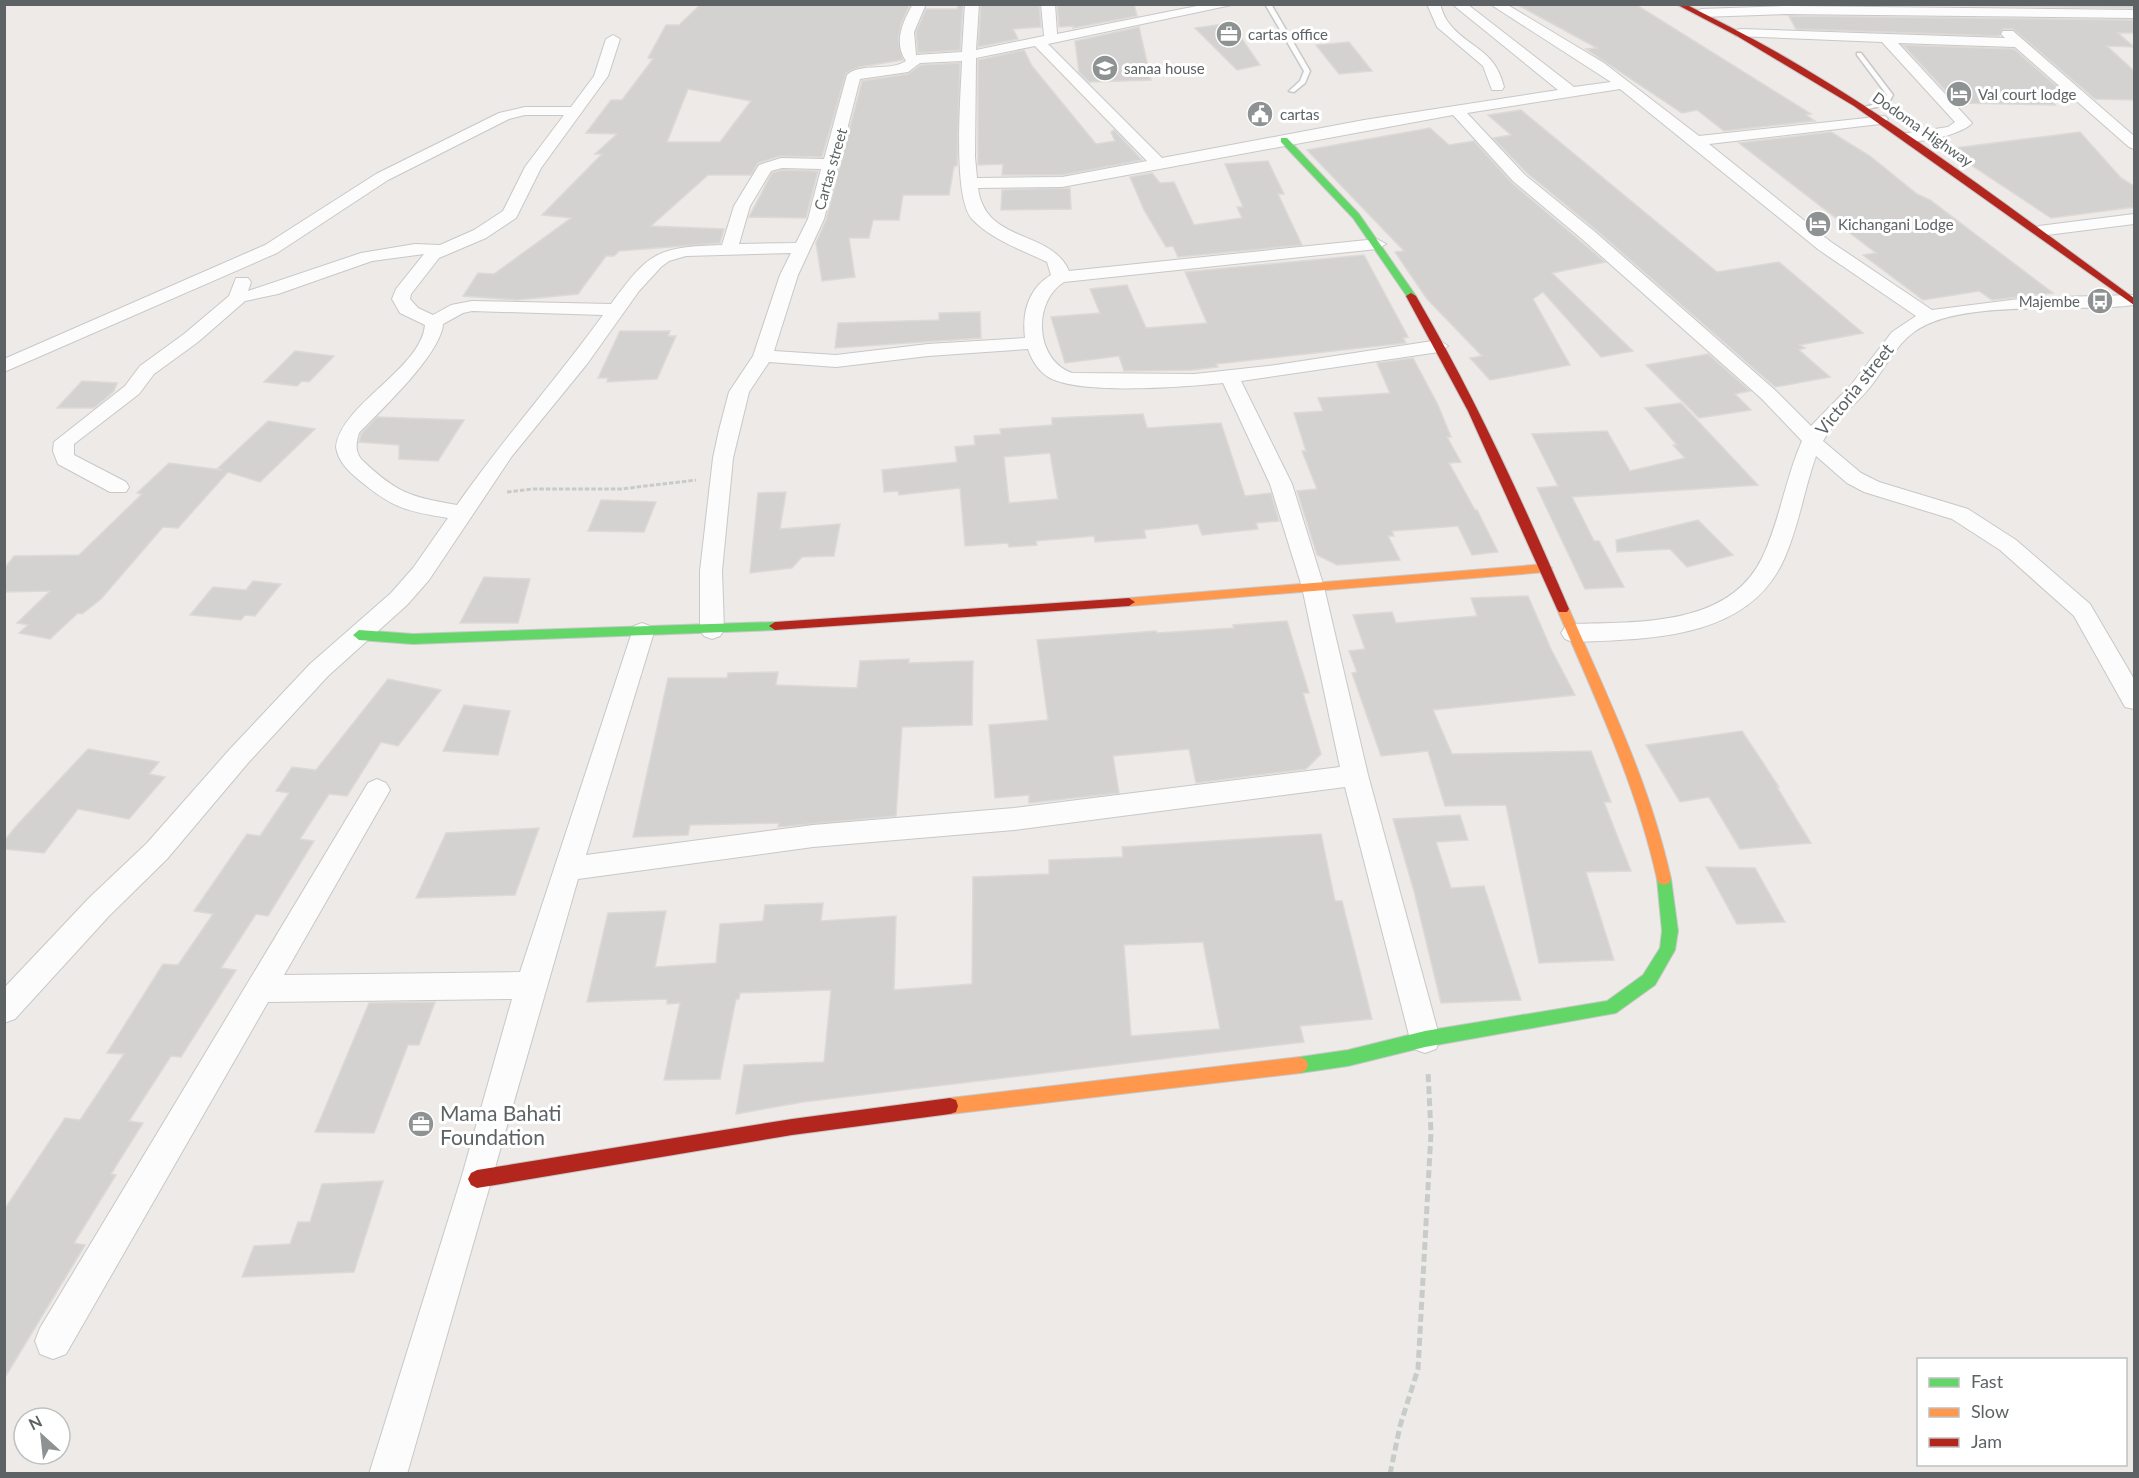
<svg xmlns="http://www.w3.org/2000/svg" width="2139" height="1478" viewBox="0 0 2139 1478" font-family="Lato,sans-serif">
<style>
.building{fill:#d4d2d1;stroke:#dcd9d7;stroke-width:1.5;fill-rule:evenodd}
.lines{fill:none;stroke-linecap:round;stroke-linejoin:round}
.lane-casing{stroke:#c7c8c7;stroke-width:3}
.street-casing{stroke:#c7c8c7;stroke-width:2}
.fast-casing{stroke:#c7c7c7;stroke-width:2}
.slow-casing{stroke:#c7c7c7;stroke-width:2}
.jam-casing{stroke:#c7c7c7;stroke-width:2}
.path-far1{stroke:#c8ccc9;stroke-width:3;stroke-dasharray:4.5 2;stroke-linecap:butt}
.path{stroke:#c8ccc9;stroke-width:5;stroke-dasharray:8 4;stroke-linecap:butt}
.lane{fill:#fcfcfc;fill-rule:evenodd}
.street{fill:#fcfcfc;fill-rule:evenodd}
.fast{fill:#63d668;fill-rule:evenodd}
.slow{fill:#ff974d;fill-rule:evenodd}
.jam{fill:#b3261e;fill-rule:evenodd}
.labels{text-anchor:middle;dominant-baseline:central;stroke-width:6;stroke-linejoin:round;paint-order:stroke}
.far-poi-label{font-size:15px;fill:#5d6365;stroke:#fff;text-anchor:start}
.far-street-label{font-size:15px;fill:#5d6365;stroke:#fff}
.street-label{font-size:18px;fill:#5d6365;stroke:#fff}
.near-poi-label{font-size:21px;fill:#5d6365;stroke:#fff;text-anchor:start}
</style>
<rect width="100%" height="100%" fill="#edeae8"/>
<!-- building -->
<g class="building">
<path d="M701 4H910L901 24 898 39 903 60 859 67 846 73 822 157 780 156 758 163 751 175H708L651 226 724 229 720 243 619 251 614 256H606L578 294 517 300 463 296 478 273 494 274 571 218 542 215 602 154H595L617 134 586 133 611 100H622L653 59 648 58 666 25H679ZM688 89 751 101 720 142H667Z"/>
<polygon points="959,4 963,4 960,50 918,53 916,32 926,9 957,9"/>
<polygon points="981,4 1039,4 1041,27 1013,29 1018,39 978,47"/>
<polygon points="1057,4 1134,4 1137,16 1073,28 1073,26 1059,27"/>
<polygon points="1516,4 1635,4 1811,114 1806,115 1815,121 1724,131 1697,110 1682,113 1586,49 1597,48"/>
<polygon points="1850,4 2134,4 2134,8"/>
<polygon points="1789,16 2134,20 2134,33 2118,33 2134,47 2107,46 2134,71 2134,100 2095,99 2013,29 2003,29 1999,36 1796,29"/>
<polygon points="1231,23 1260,65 1237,70 1195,28"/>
<polygon points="1139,27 1151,80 1089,82 1079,72 1075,41"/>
<polygon points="1349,42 1372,71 1339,74 1316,45"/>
<polygon points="1903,45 2014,49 2071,99 2049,98 2055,105 1957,103"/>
<polygon points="1024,50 1032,66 1096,144 1115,141 1111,132 1114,130 1142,160 1062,175 1002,175 1003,164 978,165 978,60"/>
<polygon points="960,63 957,166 954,166 949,195 903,195 899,220 873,220 869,238 849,238 855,277 822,281 816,243 826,220 862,81 908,74 921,65"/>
<polygon points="1521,110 1717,272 1779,262 1863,333 1800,345 1805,348 1799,350 1830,377 1775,387 1595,229 1527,173 1493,138 1511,135 1488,115"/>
<polygon points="1430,128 1449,145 1474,141 1512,183 1605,262 1552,273 1633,351 1601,357 1543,292 1533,299 1570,365 1490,380 1470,358 1482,356 1427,299 1395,252 1404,251 1307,150"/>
<polygon points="1831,132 1870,156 1917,194 1930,200 2053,293 1992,300 1979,291 1923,300 1863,255 1876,253 1846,230 1850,229 1739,143"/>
<polygon points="2080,132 2121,178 2134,186 2134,207 2051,218 1947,149"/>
<polygon points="1268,161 1284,194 1278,194 1302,245 1178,257 1173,246 1166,247 1144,210 1130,177 1152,173 1160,183 1174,182 1194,225 1242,218 1237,207 1243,207 1225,164"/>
<polygon points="782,170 818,171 806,218 749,217 772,173"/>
<polygon points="1070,188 1071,209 1001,210 1002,190"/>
<polygon points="1364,255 1408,337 1403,338 1406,343 1216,364 1218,367 1192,370 1124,371 1119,356 1065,363 1051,317 1100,313 1090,289 1127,285 1146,328 1207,323 1185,272"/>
<polygon points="980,312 981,338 835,348 838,323 939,320 939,313"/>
<polygon points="620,331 670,331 668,336 676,336 657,379 607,382 608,378 598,378"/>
<polygon points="295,351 334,356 309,382 302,381 297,386 264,382"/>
<polygon points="1708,354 1750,391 1735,394 1751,410 1699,418 1646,365"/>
<polygon points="1413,358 1438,405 1451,437 1447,437 1461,462 1449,463 1475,510 1477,510 1498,552 1472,555 1458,526 1392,531 1394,536 1388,536 1400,560 1337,565 1317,555 1297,491 1317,489 1302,451 1306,451 1294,413 1323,411 1318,398 1390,393 1377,363"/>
<polygon points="82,381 117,383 114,391 94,408 57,408"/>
<polygon points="1681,403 1758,485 1572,497 1594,541 1599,541 1624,587 1585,589 1537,488 1558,486 1532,434 1607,431 1630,471 1685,458 1673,445 1677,445 1645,408"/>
<path d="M1143 414 1147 428 1221 423 1245 496 1271 493 1279 521 1256 523 1258 529 1202 535 1198 524 1144 530 1146 538 1095 542 1094 536 1036 541 1037 545 1009 547 1008 543 965 546 960 488 899 495 898 491 884 492 882 470 957 462 955 447 975 445 974 436 1001 434 1000 429 1052 425V418ZM1050 453 1058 499 1009 503 1004 457Z"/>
<polygon points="377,417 464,420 438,461 399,459 399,445 359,442 361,434"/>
<polygon points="268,421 315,429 260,482 228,472 178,528 163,527 101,599 82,614 78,613 50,639 19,633 28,625 17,623 50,591 4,592 4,569 14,556 79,555 142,494 137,493 169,463 222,470 217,469"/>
<polygon points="786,492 780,529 840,524 834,556 802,557 792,568 750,573 758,493"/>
<polygon points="601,500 656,502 644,532 588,531"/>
<polygon points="1698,520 1733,555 1687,567 1670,549 1617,552 1616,540"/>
<polygon points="484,577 530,579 518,623 460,623"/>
<polygon points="253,581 281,584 255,616 245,615 241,620 190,615 213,587 246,590"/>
<polygon points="1528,596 1551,649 1575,695 1433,710 1452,754 1591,751 1611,802 1604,802 1631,871 1586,872 1614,960 1539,963 1506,805 1445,806 1428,751 1381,756 1352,673 1357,672 1349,651 1365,649 1353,615 1392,612 1396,623 1477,616 1471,598"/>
<polygon points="1287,621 1309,693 1303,693 1321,754 1306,769 1196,783 1189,749 1113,756 1119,793 1029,803 1029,795 995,798 989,725 1048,720 1037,640 1156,631 1157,633 1234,628 1233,625"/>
<polygon points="909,659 909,663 973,661 972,725 902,727 896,816 778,827 779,823 690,825 688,835 633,837 668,678 727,678 728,673 778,672 776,685 857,688 860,661"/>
<polygon points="388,679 441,690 398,746 381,742 347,796 329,794 300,839 314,841 268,916 256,914 221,968 236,970 181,1057 171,1056 129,1121 143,1123 111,1174 116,1175 74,1243 85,1245 4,1379 4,1210 65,1118 80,1120 124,1054 107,1053 163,964 178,965 213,914 194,911 247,834 260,836 289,793 276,791 292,767 316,770"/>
<polygon points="464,705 510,711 498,755 443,751"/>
<polygon points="1742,731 1779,787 1777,787 1811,843 1740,849 1709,797 1680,802 1646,745"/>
<polygon points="88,749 159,762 149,774 165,777 129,819 78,809 44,853 4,849 4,841 18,824"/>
<polygon points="1460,815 1468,840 1436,842 1451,888 1484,886 1521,1000 1441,1003 1414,891 1393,819"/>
<polygon points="539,828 515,895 416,898 446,833"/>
<path d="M1321 834 1335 901H1342L1372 1019 1300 1026 1304 1042 803 1102 736 1114 744 1065 824 1062 831 990 740 993 739 999H736L720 1079 664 1080 680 1003 667 1004V999L587 1002 608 913 666 911 655 967 716 963 720 924 763 921 765 905 823 903 821 921 896 916 894 990 972 984 973 877 1049 874V860L1123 857 1122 847ZM1203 942 1220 1029 1131 1036 1124 945Z"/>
<polygon points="1706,867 1755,868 1785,922 1737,924"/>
<polygon points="435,1002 419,1045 408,1045 374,1133 315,1132 369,1003"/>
<polygon points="383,1181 354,1272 242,1277 254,1246 290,1244 298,1222 310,1222 322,1184"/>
</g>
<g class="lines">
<defs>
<g id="lane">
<polygon points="1265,4 1271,4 1310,71 1305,83 1294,92 1289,91 1300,81 1304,71"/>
<polygon points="1857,53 1861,53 1893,95 1888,104 1864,110 1861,108 1883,102 1887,95 1857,55"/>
</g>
<g id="street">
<path d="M913 4H926L914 32 916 55 962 52 965 4H979L976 50 1044 36 1041 4H1055L1057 34 1207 4H1236L1048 44 1162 158 1364 120 1558 90 1452 4H1467L1574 87 1611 82 1490 4H1506L1604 63 1699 136 1885 116 1888 119 1885 122 1880 124 1709 144 1831 242 1932 310 2027 298 2134 295V305C2076 313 1961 298 1914 332 1895 346 1885 368 1871 386 1856 405 1835 419 1823 441L1861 473 1879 482 1968 509 2016 540 2090 604 2134 679V709L2125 707 2074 616 2000 550 1952 519 1864 492 1847 483 1816 456C1804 490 1799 525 1785 557 1750 640 1649 639 1573 642L1565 639 1561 633 1565 627 1573 624C1637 622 1729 627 1762 558 1780 521 1785 479 1802 441L1762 399 1582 239 1513 181 1453 115 1062 187 978 188C985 244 1051 229 1069 271L1377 239 1386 244 1377 249 1064 282C1032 302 1035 360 1072 373L1195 374 1276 365 1439 340 1448 346 1439 352 1241 381 1292 484 1324 587 1368 775 1440 1039 1436 1049 1425 1053 1414 1049 1410 1039 1345 787 1014 830 813 847 578 879 407 1474H369L461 1179 512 999 268 1002 66 1354 53 1359 40 1354 35 1341 40 1328 368 783 377 779 386 783 390 790 284 975 520 972 634 626 642 623 650 626 654 632 586 855 813 825 1014 808 1340 767 1302 587 1270 484 1223 383C1183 387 1084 395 1050 378 1039 372 1032 361 1028 349L928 356 836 367 769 362 749 392 733 458 722 571 724 630 720 636 712 639 704 636 700 630V571L713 458 719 430 729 392 753 356 780 275 791 253 686 256 669 261 661 267 639 291 587 364 512 456 429 580 407 605 328 676 248 763 167 859 109 916 15 1019 4 1023V988L89 898 147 843 230 749 310 664 391 593 413 568 448 518C405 511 393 508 359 480 348 471 338 461 336 447 341 404 421 369 425 325L400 313 392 299 396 289 424 254 372 261 278 294 245 301 198 342 154 374 139 394 74 444V455L126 482 129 487 126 492H110L58 464 53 451 54 442 125 386 140 366 184 334 229 296 236 278H248L251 282 248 291 361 253 415 244 440 245 474 230 503 211 525 167 564 115H525L509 119 388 180 277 253 4 372V359L265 245 376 174 499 113 525 107H571L594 76 606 39 613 35 620 39 608 76 541 168 516 218 486 238 439 258 411 294 410 299 418 308 433 315 451 305 472 301 611 304C649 252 657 247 722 245L734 206 759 165 781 158 824 159 847 75C861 62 889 72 906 61 893 42 903 21 913 4ZM1035 46 1147 161 1062 177 977 178 975 157 976 58ZM962 61C961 94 952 196 972 219 992 240 1022 250 1047 262L1051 275C1028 289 1022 313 1025 338L928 344 836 355 774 351 798 275 824 219 860 79 908 72 920 63ZM1620 89 1819 250 1916 316 1892 332 1851 385 1811 426 1776 391 1594 231 1525 175 1467 113ZM782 168 821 169 808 219 796 243 739 244 750 206 771 171ZM472 311 603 315C556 380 503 439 457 505 408 496 398 494 361 459 355 451 356 443 359 433 381 410 441 354 443 324L463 313Z"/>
<path d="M1427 4H1440C1442 10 1444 17 1448 22 1468 49 1494 47 1504 87L1502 90H1492L1483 66 1437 27Z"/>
<polygon points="1785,6 2134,10 2134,18 1785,14 1701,17 1694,13 1701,9"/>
<path d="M1741 29 2005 38 2001 34 2003 31H2013L2134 136V149L2129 147 2015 47 1898 43 1972 123C1962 135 1909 148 1898 137L1901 134 1948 127 1955 122 1882 42 1736 36V30Z"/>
<polygon points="2134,214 2134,224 2039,236 2031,231 2039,226"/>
</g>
<g id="fast">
<polygon points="1281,138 1287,138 1359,214 1416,296 1414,298 1408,298 1353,218 1281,142"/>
<polygon points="775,622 781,626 775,630 413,644 359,640 353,635 359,630 413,634"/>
<polygon points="1664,873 1669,875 1671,879 1678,931 1675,950 1655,985 1616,1013 1425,1047 1348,1066 1300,1073 1294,1070 1292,1065 1294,1060 1300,1057 1348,1050 1425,1031 1607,1001 1643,975 1660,948 1662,931 1657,879 1659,875"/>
</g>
<g id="slow">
<polygon points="1546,564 1552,568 1546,572 1129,606 1123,602 1129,598"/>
<path d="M1563 605 1569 609C1608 698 1650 784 1671 879L1669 883 1664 885 1659 883 1657 879C1636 784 1595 698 1557 609Z"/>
<polygon points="1300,1057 1306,1060 1308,1065 1306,1070 1300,1073 950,1114 944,1112 942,1106 944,1100 950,1098"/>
</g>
<g id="jam">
<path d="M1676 4H1685C1725 24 1764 44 1802 67 1918 136 2025 219 2134 298V305L1854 106 1737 36Z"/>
<path d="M1411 293 1416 296C1475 397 1523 502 1569 609L1567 612H1559L1557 609 1468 411 1406 296Z"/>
<polygon points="1129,598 1135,602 1129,606 775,630 769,626 775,622"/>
<polygon points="950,1098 956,1100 958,1106 956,1112 950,1114 792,1135 477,1188 471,1185 468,1179 471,1173 477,1170 792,1119"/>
</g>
</defs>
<!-- lane casing -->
<use href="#lane" class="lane-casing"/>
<!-- street casing -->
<use href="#street" class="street-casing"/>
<!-- fast casing -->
<use href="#fast" class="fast-casing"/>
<!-- slow casing -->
<use href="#slow" class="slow-casing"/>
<!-- jam casing -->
<use href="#jam" class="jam-casing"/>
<!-- path-far1 -->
<polyline class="path-far1" points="507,492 533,489 621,489 696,480"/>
<!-- path -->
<polyline class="path" points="1390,1474 1400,1426 1418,1369 1431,1133 1428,1071"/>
<!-- lane -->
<use href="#lane" class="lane"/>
<!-- street -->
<use href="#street" class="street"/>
<!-- fast -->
<use href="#fast" class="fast"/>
<!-- slow -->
<use href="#slow" class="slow"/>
<!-- jam -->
<use href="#jam" class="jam"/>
</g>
<!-- icons -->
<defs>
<symbol id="office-disc" viewBox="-11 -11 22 22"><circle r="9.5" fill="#8f9293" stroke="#fff"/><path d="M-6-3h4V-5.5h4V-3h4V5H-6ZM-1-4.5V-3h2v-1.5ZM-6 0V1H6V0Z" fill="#fff"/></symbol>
<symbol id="university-disc" viewBox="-11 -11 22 22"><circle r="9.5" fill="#8f9293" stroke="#fff"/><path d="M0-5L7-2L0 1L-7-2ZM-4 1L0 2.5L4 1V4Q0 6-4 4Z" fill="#fff"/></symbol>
<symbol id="hotel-disc" viewBox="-11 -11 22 22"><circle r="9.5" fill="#8f9293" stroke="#fff"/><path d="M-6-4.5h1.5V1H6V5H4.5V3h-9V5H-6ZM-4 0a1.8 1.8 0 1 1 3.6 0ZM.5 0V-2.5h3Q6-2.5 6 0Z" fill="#fff"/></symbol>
<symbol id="civic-disc" viewBox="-11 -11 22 22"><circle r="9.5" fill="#8f9293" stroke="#fff"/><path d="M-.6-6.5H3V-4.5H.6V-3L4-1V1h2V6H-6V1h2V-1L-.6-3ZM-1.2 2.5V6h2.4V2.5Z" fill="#fff"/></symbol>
<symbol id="bus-disc" viewBox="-11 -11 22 22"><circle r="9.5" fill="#8f9293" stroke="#fff"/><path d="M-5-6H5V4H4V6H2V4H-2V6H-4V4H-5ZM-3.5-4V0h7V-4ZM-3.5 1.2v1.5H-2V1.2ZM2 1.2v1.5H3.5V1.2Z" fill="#fff"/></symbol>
</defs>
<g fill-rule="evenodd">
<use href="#office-disc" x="1214" y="19" width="30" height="30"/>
<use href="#university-disc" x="1090" y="53" width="30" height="30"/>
<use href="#hotel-disc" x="1944" y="79" width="30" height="30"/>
<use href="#civic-disc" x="1245" y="99" width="30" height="30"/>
<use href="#hotel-disc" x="1803" y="209" width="30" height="30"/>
<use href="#bus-disc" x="2085" y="286" width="30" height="30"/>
<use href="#office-disc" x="406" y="1109" width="30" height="30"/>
</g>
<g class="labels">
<!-- far-poi labels -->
<g class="far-poi-label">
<text x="1248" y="34">cartas office</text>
<text x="1124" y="68">sanaa house</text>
<text x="1978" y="94">Val court lodge</text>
<text x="1280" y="114">cartas</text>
<text x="1838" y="224">Kichangani Lodge</text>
<text x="2080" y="301" text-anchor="end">Majembe</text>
</g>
<!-- far-street labels -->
<g class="far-street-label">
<text transform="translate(1923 129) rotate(35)">Dodoma Highway</text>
<text transform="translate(830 169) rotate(-74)">Cartas street</text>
</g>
<!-- street labels -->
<g class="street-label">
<text transform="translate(1854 389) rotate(-51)">Victoria street</text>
</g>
<!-- near-poi labels -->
<g class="near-poi-label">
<text x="440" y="1112">Mama Bahati<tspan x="440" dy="24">Foundation</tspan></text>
</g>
</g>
<!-- border -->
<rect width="2139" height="1478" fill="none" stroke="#5d6365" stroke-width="12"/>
<!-- legend -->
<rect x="1917" y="1358" width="210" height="108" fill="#ffffff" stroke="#bec1c1" stroke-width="1.5"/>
<rect x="1929" y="1378" width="30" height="9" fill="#63d668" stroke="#bec1c1" stroke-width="1.5"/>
<text x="1971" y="1388" font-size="18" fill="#5d6365">Fast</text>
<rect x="1929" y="1408" width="30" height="9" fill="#ff974d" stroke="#bec1c1" stroke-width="1.5"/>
<text x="1971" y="1418" font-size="18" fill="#5d6365">Slow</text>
<rect x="1929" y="1438" width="30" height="9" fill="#b3261e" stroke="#bec1c1" stroke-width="1.5"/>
<text x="1971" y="1448" font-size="18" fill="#5d6365">Jam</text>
<!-- north arrow -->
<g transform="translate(42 1436) rotate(333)"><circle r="28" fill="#ffffff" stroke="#bec1c1" stroke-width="1.5"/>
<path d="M0-4.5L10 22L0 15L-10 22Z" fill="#8f9293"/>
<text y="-9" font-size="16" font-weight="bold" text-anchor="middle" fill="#5d6365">N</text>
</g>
</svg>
